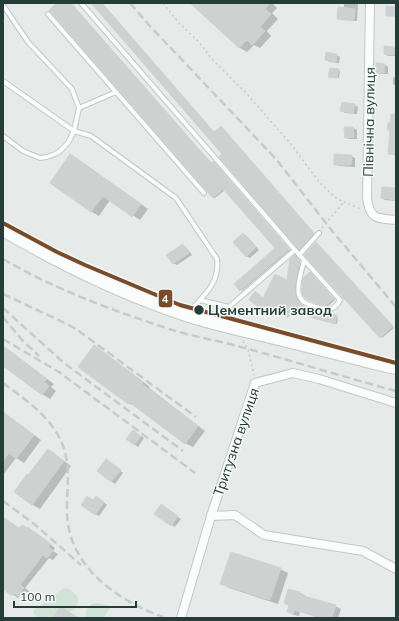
<svg xmlns="http://www.w3.org/2000/svg" width="399" height="621" viewBox="0 0 399 621" font-family="Mulish,sans-serif">
<style>
.green{fill:#d1e2d7}
.shadow{fill:#0003}
.building{fill:#cdd2d0;stroke:#cfd4d2}
.lines{fill:none;stroke-linecap:round;stroke-linejoin:round}
.service-casing{stroke:#c3c8c6;stroke-width:6}
.minor-casing{stroke:#c3c8c6;stroke-width:10}
.secondary-casing{stroke:#c2c8c6;stroke-width:14}
.path{stroke:#c3cac8;stroke-width:1.5;stroke-dasharray:2 3;stroke-linecap:butt}
.service{stroke:#fbfcfc;stroke-width:4}
.minor{stroke:#fbfcfc;stroke-width:8}
.secondary{stroke:#fbfcfc;stroke-width:12}
.rail{stroke:#c7ccca;stroke-width:2.5;stroke-dasharray:8 4;stroke-linecap:butt}
.tram-1-casing{stroke:#f5f9f7;stroke-width:7}
.tram-1{stroke:#7a4b2a;stroke-width:4}
.stop-dot{fill:#263c38;stroke:#f5f9f7;stroke-width:1.5}
.labels{text-anchor:middle;dominant-baseline:central;stroke-width:3;stroke-linejoin:round;paint-order:stroke}
.street-label{font-size:14px;fill:#263c38;stroke:#f5f9f7}
.stop-label{font-size:14px;font-weight:bold;fill:#263c38;stroke:#f5f9f7;text-anchor:start}
.line-badge{stroke:#f5f9f7;stroke-width:1.5}
.badge-label{font-size:11px;text-anchor:middle;font-weight:bold;fill:#fff}
</style>
<rect width="100%" height="100%" fill="#e6ebe9"/>
<!-- green -->
<g class="green">
<path d="M64 588 70 589 77 596 78 602 74 610 69 612 61 607 53 618C45 618 38 619 33 613L34 610Z"/>
<path d="M94 603H99L111 607 103 618H86C85 611 87 606 94 603Z"/>
</g>
<!-- shadow -->
<g class="shadow">
<polygon points="58,3 71,3 212,164 214,162 215,163 290,250 242,291 235,284 276,249 225,190 215,198 214,198 50,10"/>
<polygon points="92,3 102,3 214,133 222,128 314,234 301,249 223,154"/>
<polygon points="192,3 272,3 277,8 272,13 278,19 267,31 271,36 260,48 254,45 247,52 240,48"/>
<polygon points="344,3 358,3 357,21 341,20 338,18 344,9"/>
<polygon points="385,47 394,48 396,49 396,56 388,56 385,54"/>
<polygon points="336,55 340,57 339,63 330,62 326,60"/>
<polygon points="384,64 388,67 388,74 380,74 377,72"/>
<polygon points="338,70 340,71 339,78 331,77"/>
<polygon points="393,77 396,78 396,86 393,84"/>
<polygon points="354,105 358,107 357,114 345,113 341,111"/>
<polygon points="345,128 353,128 357,130 357,139 349,139 346,137"/>
<polygon points="71,155 78,159 148,209 140,220 110,200 99,216 92,212 51,182"/>
<polygon points="351,156 355,158 355,167 339,166 335,164"/>
<polygon points="396,189 396,201 385,200 382,198"/>
<polygon points="243,234 247,236 259,250 250,258 246,256"/>
<polygon points="317,244 394,328 382,338 305,255"/>
<polygon points="183,245 186,247 192,255 177,265 173,263"/>
<polygon points="296,257 300,261 296,288 297,297 299,301 303,306 308,309 338,317 337,324 294,312 290,316 287,317 265,310 264,299 288,281"/>
<polygon points="311,274 335,300 328,306 317,303"/>
<polygon points="94,346 102,351 150,387 149,388 205,431 193,447 185,443 136,406 136,407 128,403"/>
<polygon points="3,347 9,350 54,384 51,387 56,391 50,399 42,394 3,365"/>
<polygon points="3,412 41,440 24,463 16,458 3,475"/>
<polygon points="137,433 144,438 138,447 127,439"/>
<polygon points="55,455 71,466 40,509 33,505 15,492"/>
<polygon points="110,463 123,473 115,484 98,471"/>
<polygon points="100,499 107,505 99,516 95,514 93,501"/>
<polygon points="164,507 181,519 175,527 155,514"/>
<polygon points="3,518 20,529 34,531 55,548 53,551 58,554 53,560 49,558 25,588 29,591 24,598 20,595 18,598 3,588"/>
<polygon points="280,569 288,573 278,604 229,588 222,584"/>
<polygon points="289,590 300,593 306,596 305,598 335,606 341,609 338,618 320,618 300,612 299,616 294,615 288,611 290,605"/>
</g>
<!-- building -->
<g class="building">
<polygon points="57,3 71,3 211,163 213,161 289,249 240,291 234,284 275,248 223,189 213,198 49,10"/>
<polygon points="91,3 102,3 214,132 221,126 314,233 299,250 219,157 222,154"/>
<polygon points="190,3 270,3 265,9 271,14 260,27 265,31 252,45 247,40 239,48"/>
<polygon points="386,6 396,7 396,16 386,16"/>
<polygon points="338,7 355,9 354,20 337,19"/>
<polygon points="384,46 394,47 394,55 384,54"/>
<polygon points="326,52 337,54 336,62 325,60"/>
<polygon points="376,63 385,64 384,73 376,73"/>
<polygon points="330,68 339,69 337,78 328,77"/>
<polygon points="342,102 355,104 353,113 340,111"/>
<polygon points="391,114 396,114 396,155 388,154 390,130 387,130 388,123 390,123"/>
<polygon points="344,127 353,127 354,137 345,138"/>
<polygon points="70,154 141,204 132,217 103,196 91,212 50,183"/>
<polygon points="334,154 352,155 351,165 334,165"/>
<polygon points="382,187 396,188 396,200 381,198"/>
<polygon points="243,233 256,247 246,257 233,242"/>
<polygon points="316,242 393,326 380,338 304,255"/>
<polygon points="183,244 189,253 173,264 166,255"/>
<polygon points="295,255 299,259 295,287 296,296 297,300 301,304 308,308 337,315 335,324 292,312 289,315 285,316 262,310 249,300 255,291 263,298 275,274 287,280 290,259"/>
<polygon points="310,272 334,299 326,305 318,304 308,300 305,298 302,294 302,287 303,278"/>
<polygon points="94,345 143,382 142,384 198,426 185,444 129,402 128,404 78,367"/>
<polygon points="3,346 47,379 44,382 49,386 42,395 3,366"/>
<polygon points="3,412 34,435 16,459 9,453 3,461"/>
<polygon points="133,430 141,436 134,445 126,439"/>
<polygon points="48,449 64,461 32,505 14,492 27,474 28,475"/>
<polygon points="106,459 121,470 111,482 97,471"/>
<polygon points="87,496 93,500 96,496 104,502 95,515 81,505"/>
<polygon points="161,504 178,516 171,526 154,514"/>
<polygon points="3,517 19,528 22,525 27,528 28,527 51,544 48,547 53,551 47,558 43,555 23,581 20,584 24,588 18,596 14,593 12,596 3,589"/>
<polygon points="231,552 281,568 270,600 220,584"/>
<polygon points="288,589 300,592 300,595 336,605 332,618 324,618 294,610 293,614 287,612 289,605 284,603"/>
<polygon points="61,606 69,612 79,618 53,618"/>
</g>
<g class="lines">
<defs>
<g id="service">
<polyline points="81,3 295,250"/>
<polyline points="3,5 28,42 72,89 79,108 74,131 68,143 60,151 55,154 47,157 40,158 23,151 3,136"/>
<polyline points="48,14 116,92"/>
<path d="M3 81 74 131 91 136 176 198 217 259C220 284 203 296 188 313"/>
<polyline points="79,108 116,92 204,193"/>
<polyline points="299,255 319,233"/>
<path d="M200 300 229 307 295 250 340 300C338 304 336 307 331 309 326 310 309 306 304 302 302 301 300 297 299 295 296 286 302 270 304 261"/>
</g>
<g id="minor">
<path d="M370 3 367 198C370 220 377 218 396 220"/>
<polyline points="211,516 235,515 264,535 363,551 396,569"/>
<polyline points="181,618 211,516 255,383 293,373 319,379 396,403"/>
</g>
<path id="secondary" d="M3 230C61 264 122 294 186 315 211 323 237 329 262 335 304 345 345 356 386 366L396 368"/>
</defs>
<!-- service casing -->
<use href="#service" class="service-casing"/>
<!-- minor casing -->
<use href="#minor" class="minor-casing"/>
<!-- secondary casing -->
<use href="#secondary" class="secondary-casing"/>
<!-- path -->
<g class="path">
<polyline points="163,3 180,24 200,43 211,58 247,94 290,143 319,182 337,199 361,209"/>
<polyline points="322,228 344,202"/>
<polyline points="243,341 248,349 254,375"/>
</g>
<!-- service -->
<use href="#service" class="service"/>
<!-- minor -->
<use href="#minor" class="minor"/>
<!-- secondary -->
<use href="#secondary" class="secondary"/>
<!-- rail -->
<g class="rail">
<polyline points="130,3 149,25 276,159 333,232 396,307"/>
<path d="M3 259C58 291 119 313 179 332 200 338 221 341 241 347 293 361 344 377 396 391"/>
<polyline points="3,294 65,323 76,329 196,417"/>
<polyline points="3,308 64,363 183,451"/>
<polyline points="3,317 22,340 39,356"/>
<polyline points="3,339 59,372 195,473"/>
<path d="M3 383C26 400 50 416 62 443 71 467 67 484 67 509 66 565 116 600 163 617"/>
<polyline points="3,501 33,523 81,565"/>
</g>
<defs>
<polyline id="tram-1" points="3,223 57,252 85,265 180,305 396,363"/>
</defs>
<!-- tram-1 casing -->
<use href="#tram-1" class="tram-1-casing"/>
<!-- tram-1 -->
<use href="#tram-1" class="tram-1"/>
</g>
<!-- markers -->
<circle class="stop-dot" cx="199" cy="310" r="5.5"/>
<g class="labels">
<!-- street labels -->
<g class="street-label">
<text transform="translate(369 122) rotate(-89)">Північна вулиця</text>
<text transform="translate(236 442) rotate(-71)">Тритузна вулиця</text>
</g>
<!-- stop labels -->
<g class="stop-label">
<text x="208" y="310">Цементний завод</text>
</g>
</g>
<rect class="line-badge" x="158" y="289" width="15" height="19" rx="4" fill="#7a4b2a"/>
<g class="badge-label">
<text x="165" y="303">4</text>
</g>
<!-- border -->
<rect width="399" height="621" fill="none" stroke="#263c38" stroke-width="8"/>
<!-- scale -->
<path d="M14 601v6h122v-6" fill="none" stroke="#263c38" stroke-width="2"/>
<text x="20" y="601" font-size="12" fill="#263c38" stroke="#f5f9f7" stroke-width="3" paint-order="stroke">100 m</text>
</svg>
